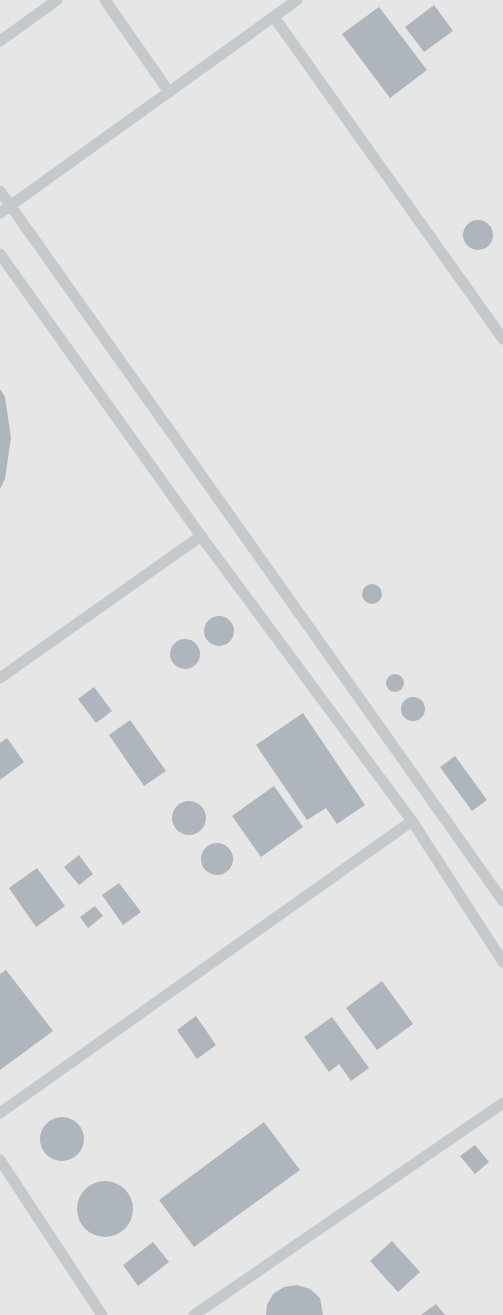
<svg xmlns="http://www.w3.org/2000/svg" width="503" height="1315" viewBox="0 0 503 1315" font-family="'DejaVu Sans',sans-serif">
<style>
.built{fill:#e5e6e5}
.building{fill:#aeb5bc}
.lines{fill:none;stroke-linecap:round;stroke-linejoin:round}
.service{stroke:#c5c9cc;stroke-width:11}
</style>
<rect width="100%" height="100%" fill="#f7f7f4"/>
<!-- built -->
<rect class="built" x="0" y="0" width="503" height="1315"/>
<!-- building -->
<g class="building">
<polygon points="434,5 453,31 424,52 405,27"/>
<polygon points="379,7 427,70 390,98 342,34"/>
<circle cx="478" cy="235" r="15"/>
<polygon points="0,389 5,397 11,438 5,479 0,489"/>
<circle cx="372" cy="594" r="10"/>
<circle cx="219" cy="631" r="15"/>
<circle cx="185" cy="654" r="15"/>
<circle cx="395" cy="683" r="9"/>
<polygon points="94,687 112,711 96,723 78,699"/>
<circle cx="413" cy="709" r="12"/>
<polygon points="303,713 365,805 337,824 326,808 307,820 256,745"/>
<polygon points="130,720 166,771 144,786 109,735"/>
<polygon points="7,738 24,762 0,780 0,743"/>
<polygon points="455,756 487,800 472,811 440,767"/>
<polygon points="274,786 303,827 261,857 232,816"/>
<circle cx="189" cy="818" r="17"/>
<circle cx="217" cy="859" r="16"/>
<polygon points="79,855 93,874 79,885 64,867"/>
<polygon points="37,868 65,906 36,927 9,888"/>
<polygon points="119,883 141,912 123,925 102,895"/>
<polygon points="95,906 103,916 88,928 80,917"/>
<polygon points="6,970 53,1031 0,1070 0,974"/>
<polygon points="382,981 413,1024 377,1050 346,1008"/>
<polygon points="196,1016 216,1045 197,1059 177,1030"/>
<polygon points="332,1017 369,1068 351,1081 339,1064 329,1072 304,1037"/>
<circle cx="62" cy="1139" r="22"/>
<polygon points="264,1122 300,1170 194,1247 159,1200"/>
<polygon points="475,1145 489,1162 475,1174 460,1156"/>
<circle cx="105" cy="1209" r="28"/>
<polygon points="392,1241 420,1272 398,1292 370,1261"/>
<polygon points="153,1242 169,1262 138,1286 123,1265"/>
<polygon points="297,1285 310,1289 320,1298 323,1315 266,1315 267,1305 273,1294 284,1287"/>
<polygon points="436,1304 445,1315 421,1315"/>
</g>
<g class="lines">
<!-- service -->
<g class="service">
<polyline points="105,0 169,92"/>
<polyline points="274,17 503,339"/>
<polyline points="0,41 57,0"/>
<polyline points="0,191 503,901"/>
<polyline points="0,213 297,0"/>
<polyline points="0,254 201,536 412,821 503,962"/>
<polyline points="0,678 201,536"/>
<polyline points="0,1113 412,821"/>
<polyline points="0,1160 102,1315"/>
<polyline points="194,1315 503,1103"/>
</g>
</g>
</svg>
